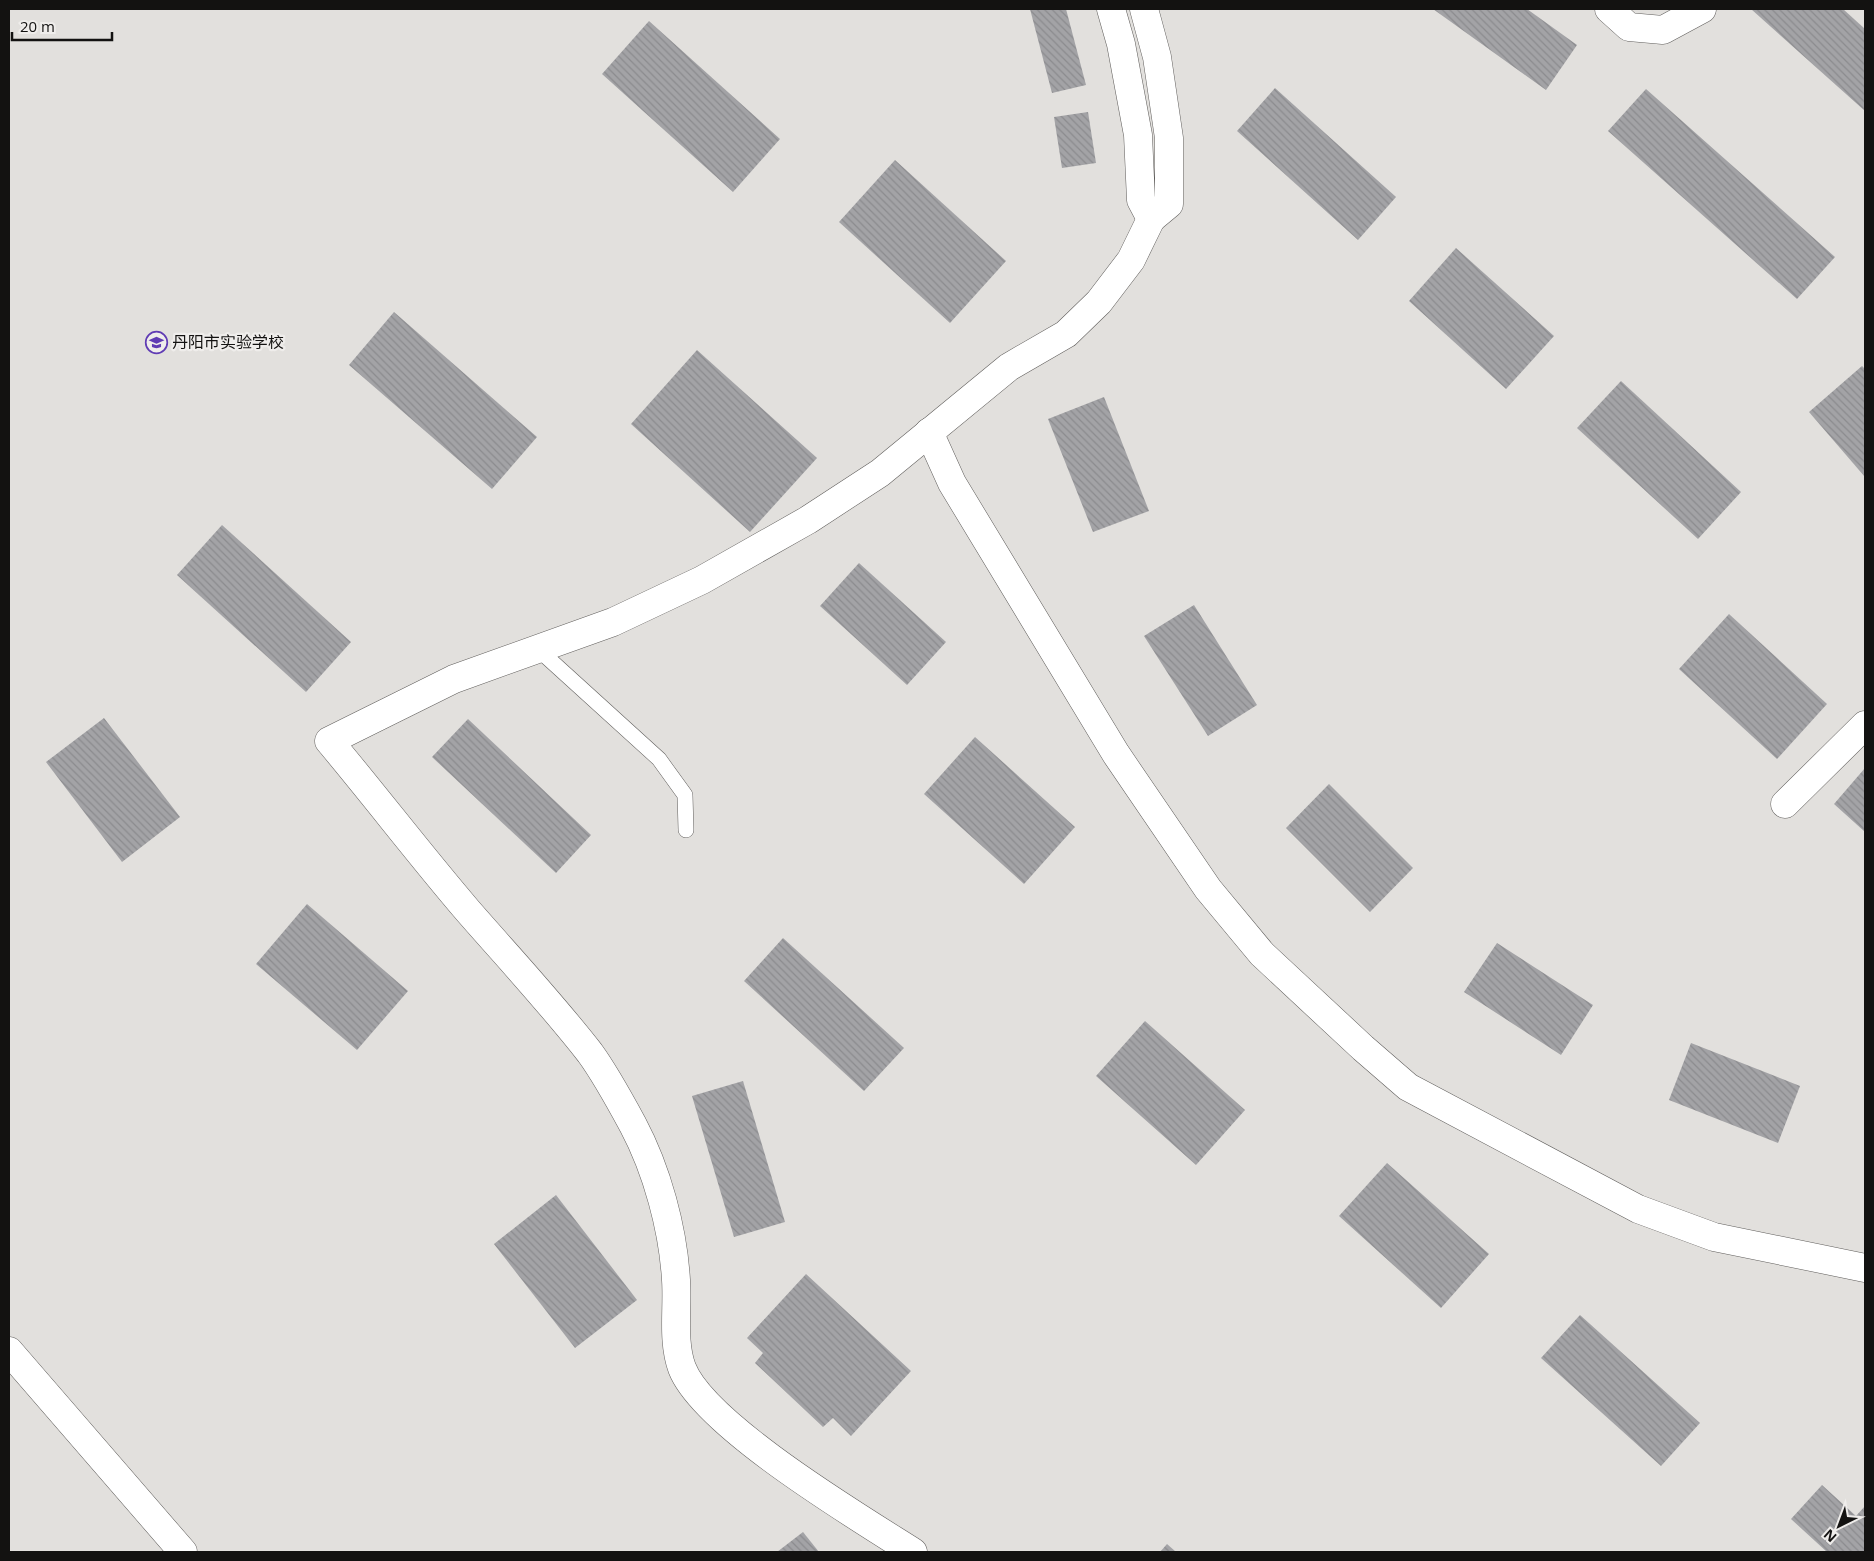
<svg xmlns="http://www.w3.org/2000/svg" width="1874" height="1561" viewBox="0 0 1874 1561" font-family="'Open Sans','Noto Sans SC',sans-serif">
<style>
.building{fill:url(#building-back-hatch)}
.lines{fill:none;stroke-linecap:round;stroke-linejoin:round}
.lane-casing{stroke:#605e5c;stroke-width:16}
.street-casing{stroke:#605e5c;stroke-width:29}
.lane{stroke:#fff;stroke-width:15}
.street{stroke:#fff;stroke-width:28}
.labels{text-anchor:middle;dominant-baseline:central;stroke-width:4.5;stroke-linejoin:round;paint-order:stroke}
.poi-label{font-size:16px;fill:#131211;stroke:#efedeb;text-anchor:start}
</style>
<defs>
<pattern id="building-back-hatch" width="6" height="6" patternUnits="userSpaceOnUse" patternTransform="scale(1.25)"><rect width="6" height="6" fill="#a3a3a6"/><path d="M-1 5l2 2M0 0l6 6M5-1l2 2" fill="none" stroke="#8b8b8e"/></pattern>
</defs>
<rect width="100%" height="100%" fill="#e2e0dd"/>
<!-- building -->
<g class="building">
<polygon points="1030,9 1066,9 1086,85 1052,93"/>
<polygon points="1433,9 1527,9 1577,45 1546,90"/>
<polygon points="1751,9 1843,9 1865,29 1865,111"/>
<polygon points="649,21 780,139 733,192 602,74"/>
<polygon points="1275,88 1396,197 1358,240 1237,131"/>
<polygon points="1646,89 1835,257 1797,299 1608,131"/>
<polygon points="1088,112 1096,163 1062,168 1054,117"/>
<polygon points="895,160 1006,261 950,323 839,222"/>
<polygon points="1456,248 1554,336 1506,389 1409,301"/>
<polygon points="394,312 537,437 492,489 349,365"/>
<polygon points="697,350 817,458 750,532 631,424"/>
<polygon points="1862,366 1865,369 1865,477 1809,412"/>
<polygon points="1621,381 1741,492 1698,539 1577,428"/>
<polygon points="1104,397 1149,511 1093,532 1048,419"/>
<polygon points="222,525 351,642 306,692 177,575"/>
<polygon points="859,563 946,642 907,685 820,606"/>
<polygon points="1194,605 1257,705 1208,736 1144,636"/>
<polygon points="1729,614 1827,704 1777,759 1679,669"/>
<polygon points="104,718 180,817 122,862 46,762"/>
<polygon points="468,719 591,835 556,873 432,757"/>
<polygon points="975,737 1075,827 1024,884 924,794"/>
<polygon points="1865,768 1865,832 1834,804"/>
<polygon points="1329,784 1413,868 1370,912 1286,828"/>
<polygon points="307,904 408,991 357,1050 256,964"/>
<polygon points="783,938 904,1048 864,1091 744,981"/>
<polygon points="1497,943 1593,1005 1561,1055 1464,992"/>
<polygon points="1145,1021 1245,1110 1196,1165 1096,1076"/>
<polygon points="1691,1043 1800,1086 1778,1143 1669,1100"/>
<polygon points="743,1081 785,1222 734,1237 692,1096"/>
<polygon points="1387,1163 1489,1254 1441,1308 1339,1216"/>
<polygon points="556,1195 637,1300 575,1348 494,1244"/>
<polygon points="806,1274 911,1371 851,1436 833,1418 823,1427 755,1363 763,1353 747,1338"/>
<polygon points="1580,1315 1700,1423 1661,1466 1541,1358"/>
<polygon points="1822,1485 1856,1516 1865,1506 1865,1552 1827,1552 1791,1519"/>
<polygon points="803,1532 819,1552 777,1552"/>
<polygon points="1167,1544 1176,1552 1160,1552"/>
</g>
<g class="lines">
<defs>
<polyline id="lane" points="539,650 659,759 685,795 686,830"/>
<g id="street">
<polyline points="1111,9 1121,44 1138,135 1141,200 1151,219 1169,204 1169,138 1157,57 1144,9"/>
<polyline points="1609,9 1629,27 1663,30 1702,9"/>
<polyline points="929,432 952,483 1116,754 1208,889 1262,954 1363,1048 1408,1087 1638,1209 1714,1237 1865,1268"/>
<polyline points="1785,804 1865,725"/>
<polyline points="9,1351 183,1552"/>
<path d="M913 1552C858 1517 704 1425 682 1368 672 1341 678 1308 676 1280 673 1229 657 1170 633 1125 620 1101 606 1075 590 1053 552 1004 509 958 468 911 420 855 376 797 329 741L454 679 613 622 702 580 808 520 880 473 1009 367 1066 334 1099 302 1131 260 1151 219"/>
</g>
</defs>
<!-- lane casing -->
<use href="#lane" class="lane-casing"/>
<!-- street casing -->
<use href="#street" class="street-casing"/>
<!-- lane -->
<use href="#lane" class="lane"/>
<!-- street -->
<use href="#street" class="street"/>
</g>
<!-- icons -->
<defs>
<symbol id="school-ring" viewBox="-11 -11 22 22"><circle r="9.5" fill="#efedeb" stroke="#603cb4" stroke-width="1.5"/><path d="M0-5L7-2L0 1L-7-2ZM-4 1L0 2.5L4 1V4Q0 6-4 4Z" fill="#603cb4"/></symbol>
</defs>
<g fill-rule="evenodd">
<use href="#school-ring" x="144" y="330" width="25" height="25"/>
</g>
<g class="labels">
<!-- poi labels -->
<g class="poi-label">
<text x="172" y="342">丹阳市实验学校</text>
</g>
</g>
<!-- border -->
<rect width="1874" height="1561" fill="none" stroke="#131211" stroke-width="20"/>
<!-- north arrow -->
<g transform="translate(1839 1526) rotate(222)" stroke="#efedeb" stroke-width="4" paint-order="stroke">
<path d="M0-4L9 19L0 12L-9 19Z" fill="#131211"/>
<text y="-8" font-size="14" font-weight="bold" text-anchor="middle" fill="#131211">N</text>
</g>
<!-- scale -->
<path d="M12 32v8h100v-8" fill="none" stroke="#131211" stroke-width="2.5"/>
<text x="20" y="32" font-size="15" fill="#131211" stroke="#efedeb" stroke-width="4" paint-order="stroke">20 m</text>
</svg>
